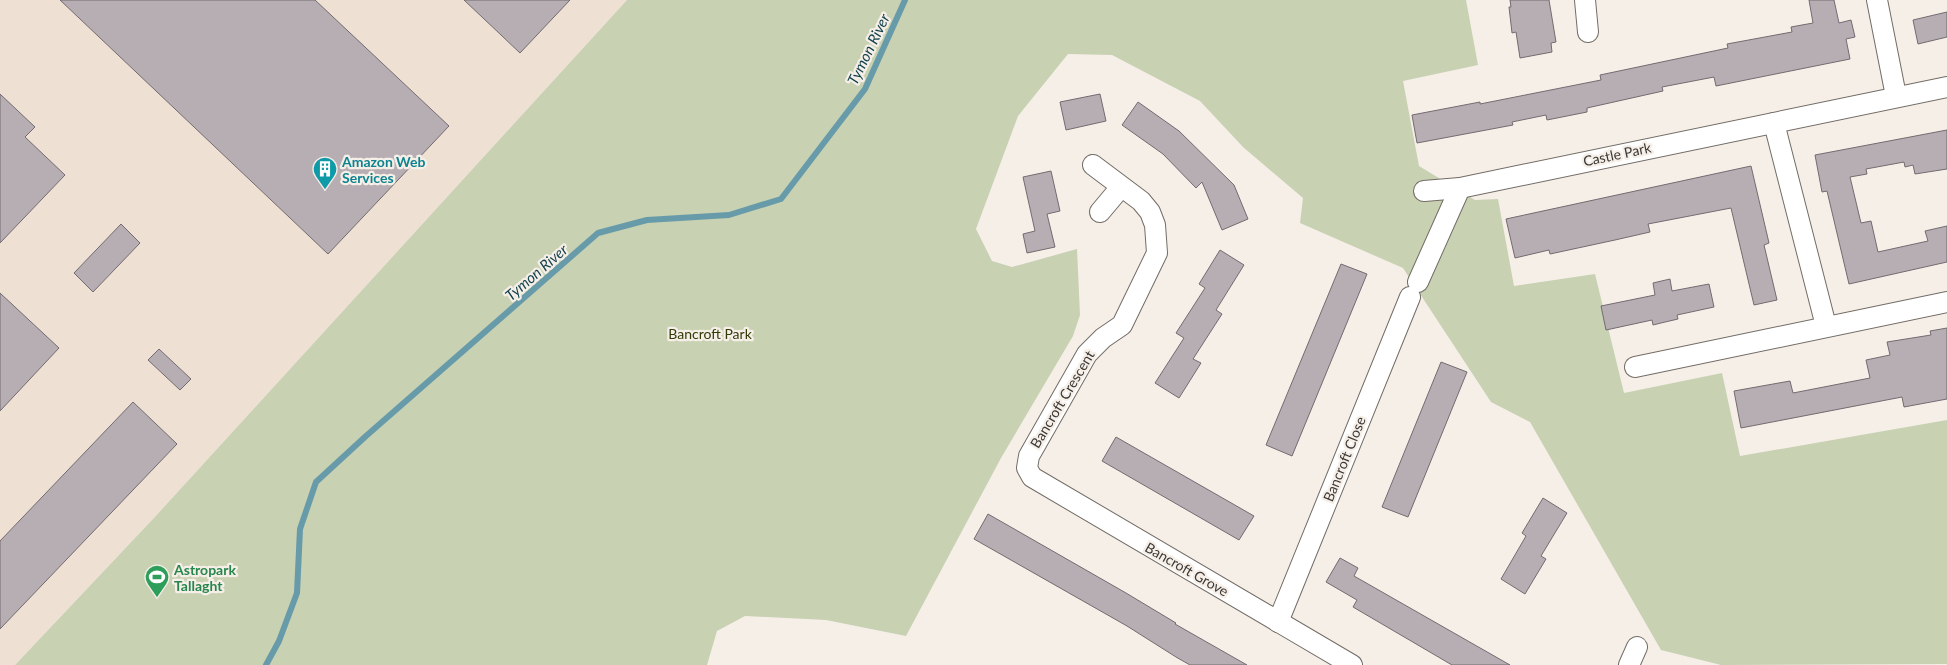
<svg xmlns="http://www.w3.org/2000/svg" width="1947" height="665" viewBox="0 0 1947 665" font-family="Lato,sans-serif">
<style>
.built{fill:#eee1d4}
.green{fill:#c8d1b2}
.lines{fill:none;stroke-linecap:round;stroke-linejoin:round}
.stream{stroke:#679baa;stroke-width:6}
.building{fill:#b7aeb3;stroke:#736b70}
.minor-casing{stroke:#726c66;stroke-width:22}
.minor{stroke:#fff;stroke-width:20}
.labels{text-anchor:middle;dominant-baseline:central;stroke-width:4.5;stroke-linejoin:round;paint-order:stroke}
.street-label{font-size:14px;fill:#3a3735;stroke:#f6efe8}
.culture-label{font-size:14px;font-weight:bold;fill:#0d838f;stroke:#f6efe8;text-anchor:start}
.park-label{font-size:14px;fill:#313b08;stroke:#f6efe8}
.leisure-label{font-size:14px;font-weight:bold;fill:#27864d;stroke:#f6efe8;text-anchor:start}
.water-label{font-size:15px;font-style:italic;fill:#0f3f4b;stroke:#f6efe8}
</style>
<rect width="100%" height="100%" fill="#f6efe8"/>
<!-- built -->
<polygon class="built" points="0,0 627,0 153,519 15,665 0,665"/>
<!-- green -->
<polygon class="green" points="627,0 1466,0 1478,65 1403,81 1419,166 1475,200 1498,199 1514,286 1595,274 1624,393 1722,373 1740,456 1947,420 1947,664 1721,665 1661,650 1530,422 1491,402 1403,268 1300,223 1303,198 1243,147 1200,101 1112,55 1068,54 1018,116 976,229 992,261 1012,267 1077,249 1080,315 1073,336 1001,458 906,636 826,620 745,616 717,631 707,665 15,665 153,519"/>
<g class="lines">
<!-- stream -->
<polyline class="stream" points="266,665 279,641 297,593 300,529 316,482 366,436 598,233 647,220 729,215 781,199 865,89 905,0"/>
</g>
<!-- building -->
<g class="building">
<polygon points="60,0 315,0 449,126 328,254"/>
<polygon points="464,0 570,0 520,53"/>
<polygon points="1510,0 1549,0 1556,42 1551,43 1552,52 1520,58 1516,32 1512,33 1509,7 1511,7"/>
<polygon points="1809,0 1834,0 1839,23 1851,20 1855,37 1846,39 1850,59 1716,86 1714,77 1662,87 1663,91 1587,108 1587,112 1547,120 1546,115 1512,122 1513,125 1417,143 1412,115 1480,102 1480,104 1601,80 1600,75 1728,48 1727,44 1792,32 1791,27 1813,23"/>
<polygon points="1947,12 1947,37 1918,44 1913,20"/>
<polygon points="0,94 35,127 25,137 65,175 0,243"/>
<polygon points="1100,94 1106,121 1066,130 1060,102"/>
<polygon points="1138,102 1179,131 1234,185 1248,219 1222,230 1202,182 1196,188 1163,154 1122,125"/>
<polygon points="1947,130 1947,169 1915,174 1913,165 1905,167 1904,162 1866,169 1867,174 1850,177 1861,223 1871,221 1878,252 1928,241 1925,231 1947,226 1947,262 1849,284 1827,191 1822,192 1815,155"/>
<polygon points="1751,166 1769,243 1764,245 1777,300 1754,305 1731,208 1648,224 1650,232 1615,240 1550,254 1549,250 1515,258 1506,219"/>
<polygon points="1051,171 1060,211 1047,214 1055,247 1027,253 1023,234 1035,231 1023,177"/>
<polygon points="121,224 140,243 93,292 74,273"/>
<polygon points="1220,250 1244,265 1216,310 1222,314 1193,359 1201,363 1179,398 1155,383 1184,338 1176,333 1205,288 1199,284"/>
<polygon points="1341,264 1367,274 1292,456 1266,445"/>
<polygon points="1670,279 1672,291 1709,284 1714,307 1677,315 1678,319 1661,323 1653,325 1652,320 1606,330 1601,306 1655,295 1653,283"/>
<polygon points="0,293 59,348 0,411"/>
<polygon points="1947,328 1947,399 1904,407 1902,397 1741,428 1734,391 1790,381 1793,393 1870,378 1866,360 1890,355 1887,342 1931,335 1930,331"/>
<polygon points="159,349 191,379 180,390 148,360"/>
<polygon points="1441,362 1467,372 1408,517 1382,507"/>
<polygon points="133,402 177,444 0,629 0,541"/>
<polygon points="1116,437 1254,516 1239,540 1102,461"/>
<polygon points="1543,498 1567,513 1541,556 1546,559 1525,594 1501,579 1526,536 1522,533"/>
<polygon points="988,514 1126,593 1176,623 1175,624 1247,665 1190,665 1176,657 1127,626 974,539"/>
<polygon points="1340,558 1358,568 1354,576 1510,665 1452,665 1353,607 1357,600 1326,582"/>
</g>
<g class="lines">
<defs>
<g id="minor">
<polyline points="1585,0 1588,32"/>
<polyline points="1877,0 1896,96"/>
<polyline points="1774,123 1826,326"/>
<polyline points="1093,165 1141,201 1150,212 1155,225 1157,253 1122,325 1103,338 1087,354 1029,456 1027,468 1032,477 1352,665"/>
<polyline points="1424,191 1460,188 1947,87"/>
<polyline points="1100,212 1121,187"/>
<polyline points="1418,282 1460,188"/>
<polyline points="1635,367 1947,302"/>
<polyline points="1278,622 1410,297"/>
<polyline points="1629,665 1637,647"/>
</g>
</defs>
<!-- minor casing -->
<use href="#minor" class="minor-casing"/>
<!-- minor -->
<use href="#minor" class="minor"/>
</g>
<!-- icons -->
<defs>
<symbol id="building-pin" viewBox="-11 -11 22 30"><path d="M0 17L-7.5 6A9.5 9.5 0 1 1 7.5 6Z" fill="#0f9aa8" stroke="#f6efe8"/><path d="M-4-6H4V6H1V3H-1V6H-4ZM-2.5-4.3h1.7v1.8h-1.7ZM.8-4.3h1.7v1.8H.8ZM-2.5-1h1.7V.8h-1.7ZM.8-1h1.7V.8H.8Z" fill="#fff"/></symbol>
<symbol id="stadium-pin" viewBox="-11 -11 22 30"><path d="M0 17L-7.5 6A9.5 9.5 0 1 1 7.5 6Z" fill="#2e9e5b" stroke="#f6efe8"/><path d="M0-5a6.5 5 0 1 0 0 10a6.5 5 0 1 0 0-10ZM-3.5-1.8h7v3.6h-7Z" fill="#fff"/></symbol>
</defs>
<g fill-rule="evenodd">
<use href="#building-pin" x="311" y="155" width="28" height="38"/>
<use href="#stadium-pin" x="143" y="563" width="28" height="38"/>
</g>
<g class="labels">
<!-- street labels -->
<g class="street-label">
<text transform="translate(1617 154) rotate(-12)">Castle Park</text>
<text transform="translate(1062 399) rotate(-59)">Bancroft Crescent</text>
<text transform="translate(1344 459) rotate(-68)">Bancroft Close</text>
<text transform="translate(1187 569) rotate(30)">Bancroft Grove</text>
</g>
<!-- culture labels -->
<g class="culture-label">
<text x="342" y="161">Amazon Web<tspan x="342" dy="16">Services</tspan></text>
</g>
<!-- park labels -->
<g class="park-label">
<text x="710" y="333">Bancroft Park</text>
</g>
<!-- leisure labels -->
<g class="leisure-label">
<text x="174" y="569">Astropark<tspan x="174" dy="16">Tallaght</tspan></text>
</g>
<!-- water labels -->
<g class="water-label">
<text transform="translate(868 49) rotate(-64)">Tymon River</text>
<text transform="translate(536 272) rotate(-41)">Tymon River</text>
</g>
</g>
</svg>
